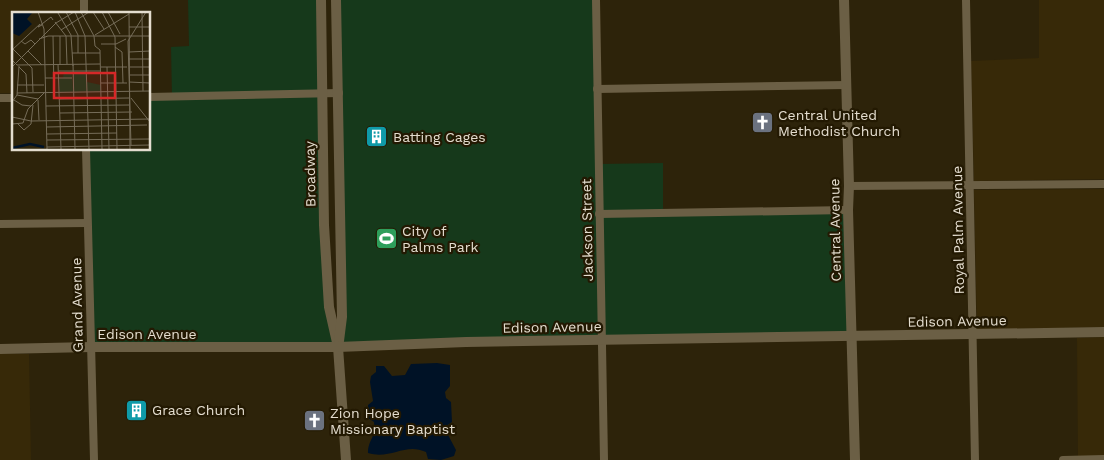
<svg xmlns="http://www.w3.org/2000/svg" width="1104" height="460" viewBox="0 0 1104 460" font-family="'Work Sans',sans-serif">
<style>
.built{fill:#372908}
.green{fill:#16391b}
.water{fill:#001226}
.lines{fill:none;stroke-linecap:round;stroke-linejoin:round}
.minor{stroke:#6b5f45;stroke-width:8}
.tertiary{stroke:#6b5f45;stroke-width:10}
.labels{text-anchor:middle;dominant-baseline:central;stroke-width:4.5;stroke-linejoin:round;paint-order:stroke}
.poi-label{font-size:14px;fill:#e4ddcf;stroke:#231902;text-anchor:start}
.street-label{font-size:14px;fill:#e4ddcf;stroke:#231902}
.inset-river{fill:none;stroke:#001226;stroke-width:2.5}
.inset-road{fill:none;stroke:#766d59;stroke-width:1}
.view{fill:#d62828;fill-opacity:0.15;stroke:#d62828;stroke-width:2.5}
.inset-edge{fill:none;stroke:#e4ddcf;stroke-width:2.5}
</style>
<rect width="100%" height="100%" fill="#2d230a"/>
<!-- built -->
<g class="built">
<polygon points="0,0 80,0 80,14 14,14 14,93 0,93"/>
<polygon points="1039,0 1104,0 1104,179 974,181 971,61 1039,58"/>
<polygon points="1104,189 1104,327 977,330 974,190"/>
<polygon points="1104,337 1104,460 1078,460 1077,338"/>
<polygon points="0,354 29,354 31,460 0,460"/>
</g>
<!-- green -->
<g class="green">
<polygon points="188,0 319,0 327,305 335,346 93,345 88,149 149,149 149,98 172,98 171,47 189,46"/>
<polygon points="338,0 593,0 599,338 340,345"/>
<polygon points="663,163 663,211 601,212 600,164"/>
<polygon points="846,211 850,335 603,338 601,216"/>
</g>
<!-- water -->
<path class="water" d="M437 363 450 365V386L445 392 446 398 451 402 452 422 446 426 447 433 456 450 454 456 441 460 428 459 426 452C405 442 391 460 368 453 368 439 376 439 374 422L368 418V405L373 401 370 382 371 376 376 372V366H384L392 376 405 375 411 364Z"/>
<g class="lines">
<!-- minor -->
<g class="minor">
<polyline points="84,0 84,14"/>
<polyline points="596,0 604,460"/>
<polyline points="966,0 975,460"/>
<polyline points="597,89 846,85"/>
<polyline points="149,97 339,93"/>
<polyline points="0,98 14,98"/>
<polyline points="86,149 94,460"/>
<polyline points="849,186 1104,184"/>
<polyline points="599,214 848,210"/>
<polyline points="0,224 87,223"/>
<polyline points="1063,460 1104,459"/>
</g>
<!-- tertiary -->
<g class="tertiary">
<polyline points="321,0 324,225 329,307 338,347 346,460"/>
<polyline points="336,0 342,317 339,341"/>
<polyline points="844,0 849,186 848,210 855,460"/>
<polyline points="0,349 91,347 338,347 466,342 1104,332"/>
</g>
</g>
<!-- icons -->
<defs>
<symbol id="church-square" viewBox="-11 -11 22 22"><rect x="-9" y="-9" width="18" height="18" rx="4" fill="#6b7280" stroke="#231902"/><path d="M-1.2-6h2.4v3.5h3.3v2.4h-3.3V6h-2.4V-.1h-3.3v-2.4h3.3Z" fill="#fff"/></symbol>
<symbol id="building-square" viewBox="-11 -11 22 22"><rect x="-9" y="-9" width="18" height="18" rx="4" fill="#0f9aa8" stroke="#231902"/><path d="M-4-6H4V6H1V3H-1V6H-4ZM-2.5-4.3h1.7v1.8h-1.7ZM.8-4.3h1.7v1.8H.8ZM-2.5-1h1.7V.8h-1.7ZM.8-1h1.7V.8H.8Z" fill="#fff"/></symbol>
<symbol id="stadium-square" viewBox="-11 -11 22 22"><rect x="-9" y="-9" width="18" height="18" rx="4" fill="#2e9e5b" stroke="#231902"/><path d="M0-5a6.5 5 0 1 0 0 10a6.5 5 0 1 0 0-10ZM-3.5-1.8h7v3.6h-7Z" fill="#fff"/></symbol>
</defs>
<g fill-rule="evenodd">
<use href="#church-square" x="750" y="110" width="25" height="25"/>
<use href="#building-square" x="364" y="124" width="25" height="25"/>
<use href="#stadium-square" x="374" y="226" width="25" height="25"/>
<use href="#building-square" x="124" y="398" width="25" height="25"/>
<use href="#church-square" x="302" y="408" width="25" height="25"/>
</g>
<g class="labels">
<!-- poi labels -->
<g class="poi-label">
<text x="778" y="115">Central United<tspan x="778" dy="16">Methodist Church</tspan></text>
<text x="393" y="137">Batting Cages</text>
<text x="402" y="231">City of<tspan x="402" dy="16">Palms Park</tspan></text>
<text x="152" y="410">Grace Church</text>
<text x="330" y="413">Zion Hope<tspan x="330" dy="16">Missionary Baptist</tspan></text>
</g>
<!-- street labels -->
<g class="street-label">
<text transform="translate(310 174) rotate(-91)">Broadway</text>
<text transform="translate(587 230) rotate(-91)">Jackson Street</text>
<text transform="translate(835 230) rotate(-91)">Central Avenue</text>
<text transform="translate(958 230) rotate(-91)">Royal Palm Avenue</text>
<text transform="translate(77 305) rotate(-91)">Grand Avenue</text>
<text transform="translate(957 321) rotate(-1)">Edison Avenue</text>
<text transform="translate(552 327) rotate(-1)">Edison Avenue</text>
<text x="147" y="334">Edison Avenue</text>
</g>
</g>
<!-- overview -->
<g transform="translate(12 12)">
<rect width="138" height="138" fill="#2d230a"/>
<path d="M52 59H60V78L61 59H75V70L89 73V79L47 80V66H51Z" fill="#16391b"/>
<path d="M0 0H21L15 7 20 12 7 24 0 21Z" fill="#001226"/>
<path class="inset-river" d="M0 136 18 132 32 135"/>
<path class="inset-road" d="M26 0 32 17 35 137M54 0 66 23V41M63 0 73 24 77 137M69 0 82 24 83 34 88 38 90 137M81 0 92 17M90 0 103 25 105 137M96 0 108 22M117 0 118 137M130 0 131 79M46 1 59 23 61 54M43 10 54 24M44 11 62 0M30 13 26 15 39 5 41 8M117 15H138M49 18 77 0M83 23 117 2M41 24 42 80M48 24V52M54 24 55 52M27 27 36 24H138M9 29 13 32 19 28 23 32M89 32H104L114 27M103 35 110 40 111 71M0 36 20 56 21 80M0 38 28 12M16 39 30 53M117 40 138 39M60 41H88M117 47H138M0 48 5 53 88 52M46 52 49 137M61 52 63 137M0 55 44 11M7 55 14 62 15 81M89 55H115M95 55 97 137M118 55H138M47 59H89M118 63H138M33 66H60M117 70 138 71M89 71H115M5 73H32M5 81 138 79M5 83 26 87M119 86 138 110M47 87 117 86M2 88 10 93 19 94M26 88 27 108M0 90 5 83 7 54M34 94 117 93M48 101 120 100M0 105 19 109 138 107M0 112 11 111 16 97 32 81M6 112 12 118 19 112 21 93M34 115 135 113M35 122 105 121M35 128 138 127M119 133 116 29 134 0M35 135 138 133"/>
<path class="view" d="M42 61H103V86H42Z"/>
<rect width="138" height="138" class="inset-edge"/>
</g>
</svg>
